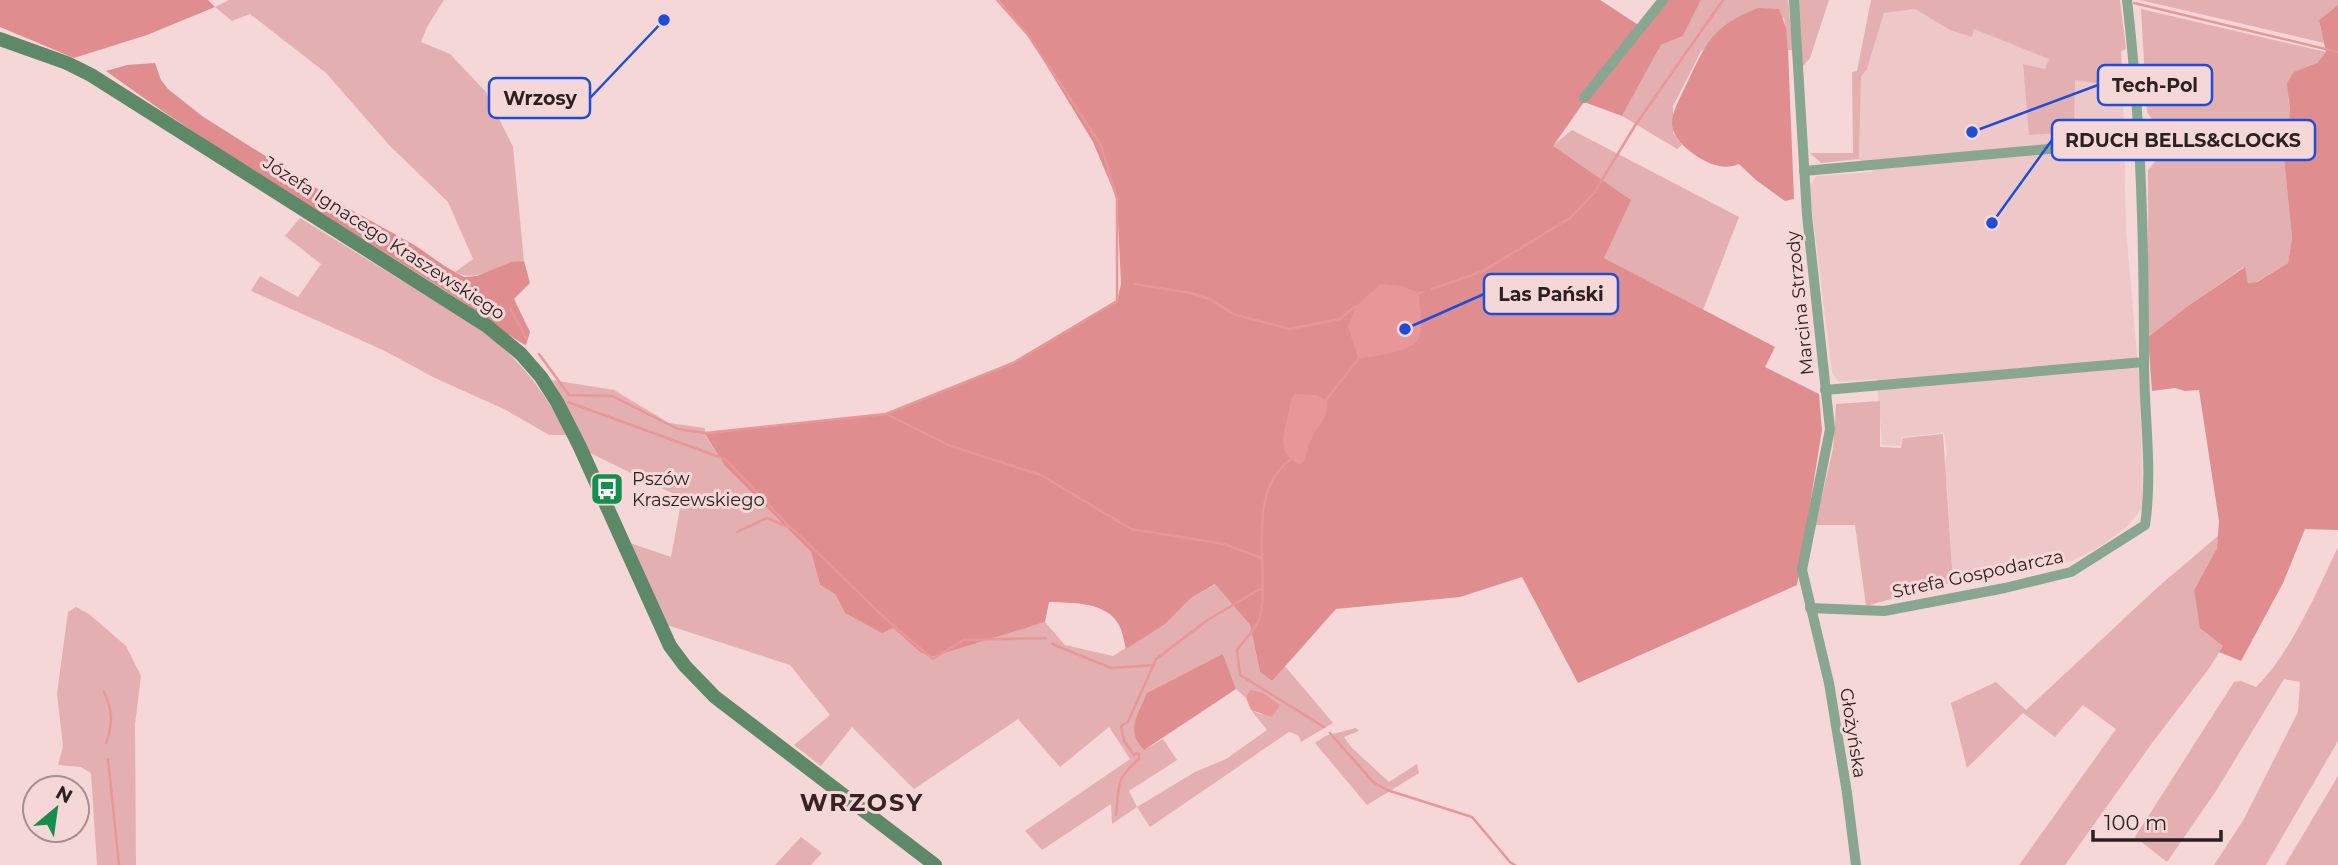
<svg xmlns="http://www.w3.org/2000/svg" width="2338" height="865" viewBox="0 0 2338 865" font-family="Montserrat,sans-serif">
<style>
.built{fill:#eec8c9}
.green{fill:#e4afb0;fill-rule:evenodd}
.forest{fill:#e08d90}
.water{fill:#e99699}
.lines{fill:none;stroke-linecap:round;stroke-linejoin:round}
.stream{stroke:#e99699;stroke-width:2.5}
.street{stroke:#88a690;stroke-width:10}
.secondary{stroke:#5d8969;stroke-width:14}
.labels{text-anchor:middle;dominant-baseline:central;stroke-width:6;stroke-linejoin:round;paint-order:stroke}
.street-label{font-size:18px;fill:#2c2121;stroke:#f5d7d7}
.poi-label{font-size:18px;fill:#2c2121;stroke:#f5d7d7;text-anchor:start}
.district-label{font-size:24px;font-weight:bold;letter-spacing:2px;fill:#382223;stroke:#f5d7d7}
.leader{fill:none;stroke:#1d4ed8;stroke-width:2.5}
.callout-dot{fill:#1d4ed8;stroke:#f5d7d7;stroke-width:2.5}
.callout{fill:#f5d7d7;stroke:#1d4ed8;stroke-width:2.5}
.callout-label{font-size:19px;text-anchor:middle;font-weight:bold;fill:#2c2121}
</style>
<rect width="100%" height="100%" fill="#f5d7d7"/>
<!-- built -->
<polygon class="built" points="1915,9 1950,30 1974,29 2049,59 2046,70 2023,64 2030,135 2075,80 2123,87 2126,228 2140,390 2143,507 2127,527 2099,547 2072,561 1953,582 1947,484 1944,474 1947,453 1944,433 1902,437 1901,446 1882,445 1877,379 1839,382 1832,373 1809,186 1817,176 1873,172 1859,159 1861,77 1867,69 1884,13"/>
<!-- green -->
<g class="green">
<path d="M229 0H444L427 27 421 42 450 54 486 92 513 147 524 261C500 263 479 284 455 272L473 259 448 202 390 146 326 73 250 14 232 21 215 7Z"/>
<polygon points="1701,0 1788,0 1793,50 1788,50 1784,18 1701,51 1673,106 1673,133 1682,145 1677,149 1622,116 1661,45 1683,36"/>
<polygon points="1796,0 1829,0 1810,58 1798,72"/>
<polygon points="1871,0 2120,0 2126,49 2121,51 2123,87 2075,80 2074,132 2029,135 2023,64 2045,69 2049,59 1974,29 1972,37 1950,30 1915,9 1884,13 1867,69 1861,77 1859,159 1821,163 1810,153 1853,153 1852,72 1857,71"/>
<polygon points="2140,0 2338,0 2338,5 2319,20 2324,43"/>
<polygon points="2141,9 2326,52 2288,97 2290,111 2284,159 2292,238 2288,263 2256,282 2248,283 2244,267 2185,308 2148,337 2148,170 2158,158 2153,121 2147,112"/>
<polygon points="1572,130 1739,217 1703,310 1604,258 1552,146"/>
<path d="M300 218 482 330C522 362 543 390 568 435H549L506 410 433 377 385 351 251 291 260 276 298 297 321 264 285 236Z"/>
<path d="M552 380 614 390 669 423 705 428V435L725 466 811 552 820 585 835 594 845 613 893 628 920 652 999 635 1045 622 1065 645 1113 656 1164 624 1191 598 1216 584 1250 625 1260 672 1272 681 1284 665 1333 723 1301 742 1298 735 1289 732 1150 827 1137 807 1112 824 1111 804 1042 850 1025 831 1130 759 1109 727 1060 767 1018 719 914 789 852 727 821 766 794 745 830 715 790 665 667 625 627 542 671 557 682 498 590 453ZM1223 654 1236 689 1246 698 1251 691 1262 715 1251 710 1267 730 1226 759 1195 772 1137 807 1129 791 1177 760 1163 739 1144 750Z"/>
<polygon points="1880,401 1880,447 1901,448 1903,438 1943,434 1953,582 1866,606 1855,525 1815,525 1833,449 1836,404"/>
<polygon points="2218,536 2217,548 2194,590 2223,646 2210,667 2152,743 2065,865 2019,865 2116,729 2083,705 2055,737 2023,713 1967,768 1951,703 1996,682 2026,710 2159,586"/>
<path d="M2338 547V741L2266 865H2214L2244 819 2298 712 2300 682 2284 679 2216 791 2167 862 2135 837 2234 682 2241 681 2256 687C2291 653 2317 591 2338 547Z"/>
<polygon points="76,607 89,614 126,646 141,676 135,724 136,865 97,865 91,773 81,767 58,765 63,746 57,694 68,612"/>
<polygon points="1356,728 1359,731 1344,737 1352,748 1389,782 1417,764 1419,773 1367,805 1315,743 1325,736"/>
<polygon points="2338,776 2338,865 2285,865"/>
<polygon points="801,837 822,853 811,865 775,865"/>
</g>
<!-- forest -->
<g class="forest">
<polygon points="0,0 208,0 215,7 147,35 74,58 0,27"/>
<path d="M999 0H1600L1640 26 1663 0H1701L1683 36 1661 45 1622 116 1584 102 1553 146 1631 200 1604 258 1775 347 1765 367 1819 394 1822 430 1797 585 1578 683 1522 577 1460 597 1336 609 1272 681 1260 672 1250 625 1215 584 1191 598 1165 624 1126 649C1124 642 1123 633 1120 627 1108 601 1073 603 1049 602L1045 622 931 657 920 652 893 628 882 633 845 613 835 594 820 585 811 552 725 466 705 434 886 414 1013 363 1117 301 1121 284 1117 199 1093 142 1028 35Z"/>
<polygon points="2338,5 2338,530 2305,529 2283,583 2241,661 2219,652 2223,646 2200,628 2194,590 2217,548 2219,521 2199,390 2185,391 2175,388 2152,391 2148,337 2185,308 2245,267 2248,283 2257,282 2288,263 2292,238 2284,159 2290,111 2287,83 2294,72 2317,63 2326,52 2319,20"/>
<path d="M1758 8 1779 9 1786 28 1788 50 1794 199 1785 201 1756 180 1739 164C1725 170 1711 165 1698 157 1658 130 1672 115 1689 79 1708 39 1715 25 1758 8Z"/>
<path d="M155 63 161 80 168 89 202 116 346 207 416 246 446 267 464 277 477 276 511 262 524 261 530 283 514 299 530 332 526 345C519 344 464 302 452 295 336 221 217 152 106 71L127 65Z"/>
<path d="M1223 654 1236 689 1144 750C1125 730 1138 715 1147 693Z"/>
</g>
<!-- water -->
<g class="water">
<path d="M1381 284 1402 286 1419 293C1419 306 1424 326 1419 338 1412 353 1372 356 1358 359L1348 326 1356 306Z"/>
<path d="M1295 394 1316 395 1326 400C1331 416 1318 425 1312 438 1308 445 1307 454 1304 461L1300 464C1271 454 1289 421 1291 399Z"/>
<polygon points="1250,690 1263,693 1280,705 1272,717 1251,710 1246,698"/>
</g>
<g class="lines">
<!-- stream -->
<g class="stream">
<polyline points="2134,3 2338,52"/>
<polyline points="1134,284 1191,293 1212,300 1233,314 1289,329 1340,319 1356,306"/>
<polyline points="1432,289 1483,271 1570,218 1594,193 1636,124 1723,0"/>
<polyline points="1419,293 1423,292"/>
<polyline points="510,308 526,338"/>
<polyline points="539,354 569,395 612,396 678,429 706,433 886,414 1013,363 1117,301 1117,199 1101,145 1028,35 997,0"/>
<polyline points="1326,400 1358,359"/>
<polyline points="568,402 725,459 791,528"/>
<polyline points="886,414 951,446 1041,475 1131,529 1224,544 1262,558"/>
<path d="M1291 459C1245 492 1269 566 1261 614 1259 626 1244 640 1237 650L1240 675 1324 727"/>
<polyline points="737,532 767,518 793,529 888,621 933,659 963,640 1046,638"/>
<polyline points="1052,644 1111,668 1154,665"/>
<path d="M104 692C113 711 113 724 106 743"/>
<polyline points="1330,733 1373,782 1387,790 1472,817 1510,862 1515,865"/>
<polyline points="108,759 119,865"/>
<path d="M1116 815C1120 784 1114 781 1139 759V754L1137 753 1134 755 1124 741 1121 726 1128 722 1156 659 1209 619 1260 589"/>
</g>
<!-- street -->
<g class="street">
<polyline points="1794,0 1807,215 1830,429 1802,570 1829,683 1847,793 1856,865"/>
<polyline points="1584,98 1663,0"/>
<polyline points="1804,171 2138,141"/>
<polyline points="1825,390 2144,362"/>
<path d="M1810 608 1884 611 2005 588 2071 572 2145 525C2153 471 2144 415 2144 361 2144 240 2141 120 2127 0"/>
</g>
<!-- secondary -->
<polyline class="secondary" points="0,39 67,63 91,75 487,326 521,354 541,377 557,402 579,445 670,646 685,666 715,697 935,865"/>
</g>
<!-- icons -->
<defs>
<symbol id="bus-square" viewBox="-11 -11 22 22"><rect x="-9" y="-9" width="18" height="18" rx="4" fill="#14904c" stroke="#f5d7d7"/><path d="M-5-6H5V4H4V6H2V4H-2V6H-4V4H-5ZM-3.5-4V0h7V-4ZM-3.5 1.2v1.5H-2V1.2ZM2 1.2v1.5H3.5V1.2Z" fill="#fff"/></symbol>
</defs>
<g fill-rule="evenodd">
<use href="#bus-square" x="588" y="470" width="38" height="38"/>
</g>
<g class="labels">
<!-- street labels -->
<g class="street-label">
<text transform="translate(384 238) rotate(33)">Józefa Ignacego Kraszewskiego</text>
<text transform="translate(1800 303) rotate(-96)">Marcina Strzody</text>
<text transform="translate(1978 574) rotate(-12)">Strefa Gospodarcza</text>
<text transform="translate(1853 733) rotate(81)">Głożyńska</text>
</g>
<!-- poi labels -->
<g class="poi-label">
<text x="632" y="479">Pszów<tspan x="632" dy="21">Kraszewskiego</tspan></text>
</g>
<!-- district labels -->
<g class="district-label">
<text x="862" y="802">WRZOSY</text>
</g>
</g>
<!-- callouts -->
<path class="leader" d="M1972 132L2098 85M664 20L590 98M1992 223L2052 140M1405 329L1484 294"/>
<g class="callout-dot">
<circle cx="1972" cy="132" r="7"/>
<circle cx="664" cy="20" r="7"/>
<circle cx="1992" cy="223" r="7"/>
<circle cx="1405" cy="329" r="7"/>
</g>
<g class="callout">
<rect x="2098" y="65" width="114" height="40" rx="7"/>
<rect x="489" y="78" width="101" height="40" rx="7"/>
<rect x="2052" y="120" width="263" height="40" rx="7"/>
<rect x="1484" y="274" width="134" height="40" rx="7"/>
</g>
<g class="callout-label">
<text x="2155" y="92">Tech-Pol</text>
<text x="540" y="105">Wrzosy</text>
<text x="2183" y="147">RDUCH BELLS&amp;CLOCKS</text>
<text x="1551" y="301">Las Pański</text>
</g>
<!-- north arrow -->
<g transform="translate(56 809) rotate(29)"><circle r="33" fill="#f5d7d7" stroke="#a58e8e" stroke-width="2"/>
<path d="M0-5L12 26L0 18L-12 26Z" fill="#14904c"/>
<text y="-10" font-size="19" font-weight="bold" text-anchor="middle" fill="#2c2121">N</text>
</g>
<!-- scale -->
<path d="M2093 830v10h128v-10" fill="none" stroke="#2c2121" stroke-width="3.5"/>
<text x="2104" y="830" font-size="21" fill="#2c2121" stroke="#f5d7d7" stroke-width="5" paint-order="stroke">100 m</text>
</svg>
